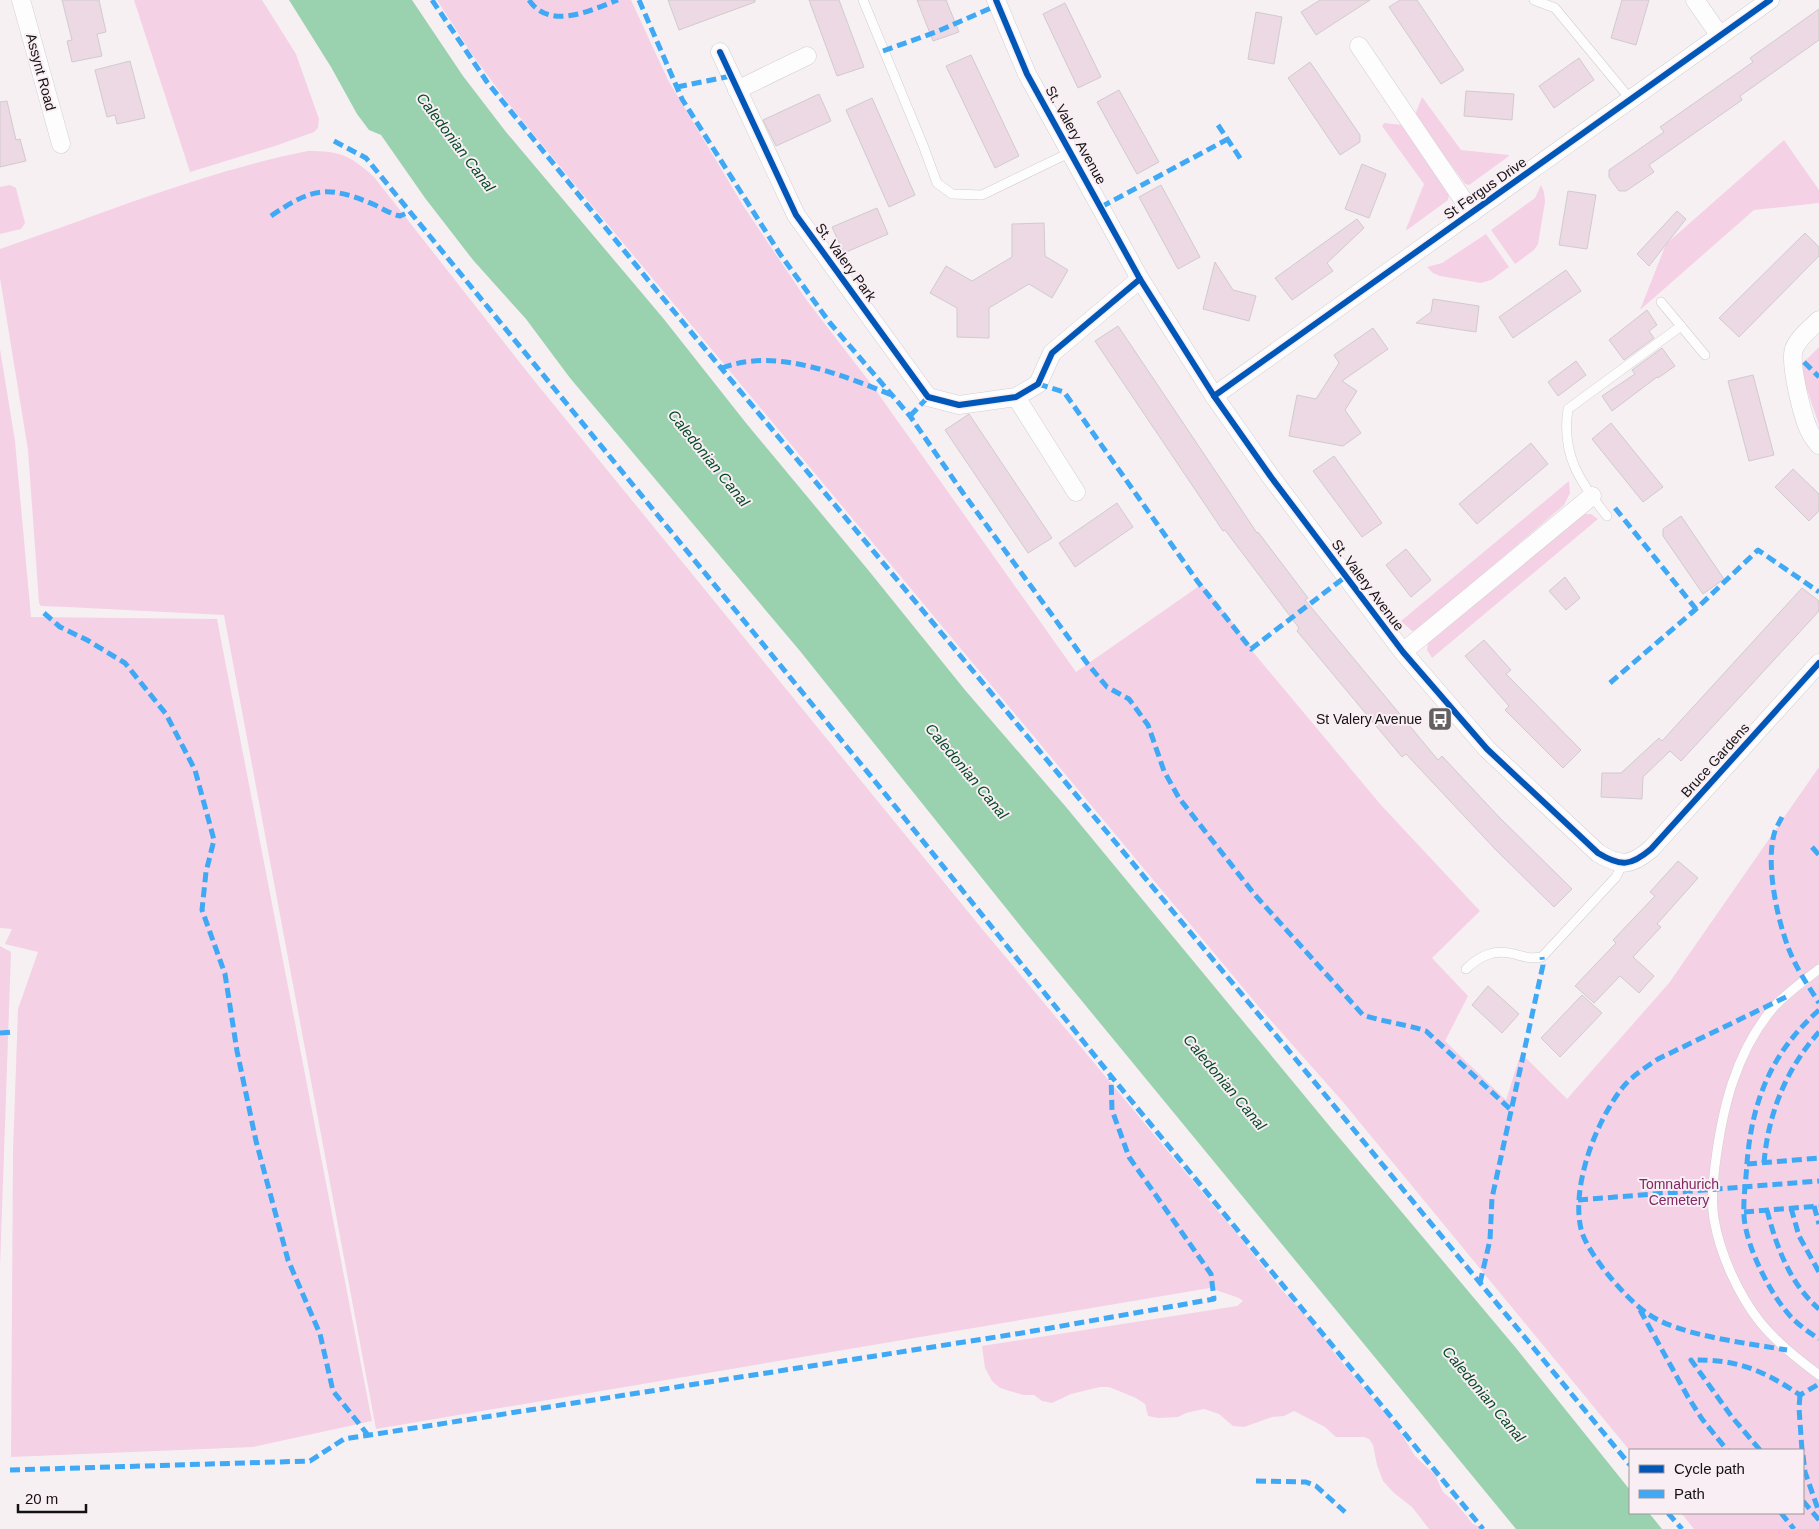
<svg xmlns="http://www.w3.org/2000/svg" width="1819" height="1529" viewBox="0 0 1819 1529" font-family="Arial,sans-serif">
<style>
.green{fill:#f5d1e5}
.water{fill:#9ad2af}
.building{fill:#ecd9e3;stroke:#d0cbce}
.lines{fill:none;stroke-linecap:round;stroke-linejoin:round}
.service-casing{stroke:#d2ced0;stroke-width:10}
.minor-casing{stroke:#d2ced0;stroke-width:19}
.service{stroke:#fefdfd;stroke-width:9}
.minor{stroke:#fefdfd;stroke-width:18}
.quiet{stroke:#3fa9f5;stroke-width:5;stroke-dasharray:10 5;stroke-linecap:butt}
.cycleway-casing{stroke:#f8eef3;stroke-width:9}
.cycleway{stroke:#0057b8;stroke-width:6}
.labels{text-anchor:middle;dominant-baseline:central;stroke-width:4;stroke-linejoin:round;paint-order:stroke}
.street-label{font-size:14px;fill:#151113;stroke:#f8eef3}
.poi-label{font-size:14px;fill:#151113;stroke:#f8eef3;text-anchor:end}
.park-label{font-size:14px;fill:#832862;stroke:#f8eef3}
.water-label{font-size:15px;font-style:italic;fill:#064928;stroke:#f8eef3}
</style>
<rect width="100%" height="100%" fill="#f6f0f3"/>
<!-- green -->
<g class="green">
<polygon points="134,0 262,0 296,54 319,119 318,128 314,132 275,146 190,172"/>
<polygon points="437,0 631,0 668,80 744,207 808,302 872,385 1076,672 1202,584 1250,645 1253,652 1381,805 1480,911 1432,958 1468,996 1445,1041 1506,1100 1521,1053 1567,1099 1669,983 1819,767 1819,1529 1694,1529 1681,1513 1803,1513 1803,1450 1630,1451 1343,1102 1259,1007 589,202 508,103 471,53"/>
<polygon points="1422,97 1461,150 1509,155 1509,156 1469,185 1465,184 1415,115"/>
<polygon points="1384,123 1403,125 1449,194 1448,200 1407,230 1406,229 1424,184 1382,126"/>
<polygon points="1784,140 1819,190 1819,203 1754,210 1640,310 1666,244"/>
<path d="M308 151C340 151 350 155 374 177L532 378 983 930 1238 1235 1281 1289 1319 1331 1335 1354 1399 1430 1415 1456 1435 1475 1443 1492 1455 1502 1473 1524 1485 1529H1429L1412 1507 1394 1493 1383 1481 1377 1465 1373 1445 1369 1439 1364 1437H1336L1325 1427 1294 1411 1284 1416 1272 1417 1244 1427 1233 1426 1219 1414 1204 1409 1186 1413 1178 1417 1158 1418 1148 1416 1145 1404 1136 1398 1109 1387H1100L1071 1394 1052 1403 1042 1401 1034 1395H1023L1000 1388 992 1381 985 1368 982 1346 1237 1306 1243 1301 1239 1298 1210 1288 376 1429 224 615 67 607 41 606 39 603 28 450 0 278V249C102 214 202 172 308 151Z"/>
<polygon points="10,185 16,188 25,223 21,229 0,234 0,187"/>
<polygon points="1541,185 1544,192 1545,202 1538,244 1534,250 1515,264 1491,230 1535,198"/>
<polygon points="1486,234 1509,267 1491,280 1481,283 1440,276 1433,273 1427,267 1442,263"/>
<polygon points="1819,347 1819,425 1805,384 1802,364"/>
<polygon points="0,349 15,441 31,617 217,619 372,1421 253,1447 11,1457 13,1151 18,1009 38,952 5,944 12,929 0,928"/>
<polygon points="1569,481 1570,493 1564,505 1419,629 1412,631 1401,621"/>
<polygon points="1581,514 1591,514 1598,519 1432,658 1427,650 1428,643"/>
<polygon points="0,946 11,952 0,1268"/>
</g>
<!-- water -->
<polygon class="water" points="289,0 412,0 463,76 506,132 663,318 746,423 869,571 965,690 1066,807 1332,1129 1516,1348 1630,1490 1630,1513 1649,1513 1662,1529 1516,1529 1026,933 800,651 570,378 526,319 473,260 425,198 381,135 369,130 357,114 331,67"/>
<!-- building -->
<g class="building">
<polygon points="62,0 99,0 106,32 97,34 102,56 72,62 67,41 72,40"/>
<polygon points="668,0 755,0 755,2 679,30"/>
<polygon points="809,0 839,0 864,67 837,76"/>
<polygon points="917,0 946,0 959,32 933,41"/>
<polygon points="1320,0 1370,0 1316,35 1301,12"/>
<polygon points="1400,0 1417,0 1464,70 1441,84 1389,7"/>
<polygon points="1622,0 1649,0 1636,45 1611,38"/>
<polygon points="1065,3 1101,77 1078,88 1043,14"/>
<polygon points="1819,9 1819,40 1740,96 1742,100 1649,165 1654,172 1626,191 1619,191 1609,177 1609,170 1664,132 1660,127 1753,62 1750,58"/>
<polygon points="1256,12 1282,17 1274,64 1248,59"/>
<polygon points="971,55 1019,156 995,168 946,66"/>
<polygon points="1579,58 1594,80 1554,108 1539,86"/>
<polygon points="130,61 145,118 117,124 115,115 107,117 95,70"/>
<polygon points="1310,62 1360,135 1360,142 1340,155 1288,78"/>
<polygon points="1119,90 1159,162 1137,174 1097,102"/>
<polygon points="1466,91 1514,94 1512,120 1464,116"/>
<polygon points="819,94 831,121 776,146 763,120"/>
<polygon points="872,98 915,195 889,207 846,110"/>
<polygon points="7,101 16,140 20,139 26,161 0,167 0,102"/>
<polygon points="1362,164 1386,174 1369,218 1345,209"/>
<polygon points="1161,185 1200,257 1178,269 1139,197"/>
<polygon points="1568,191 1596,195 1587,249 1559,245"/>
<polygon points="877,208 888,234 844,253 832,227"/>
<polygon points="1677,211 1686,219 1649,266 1637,254"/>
<polygon points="1357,219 1364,228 1327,263 1333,271 1292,300 1275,278"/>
<polygon points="1044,223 1045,256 1068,270 1052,298 1029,284 989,308 989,338 957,337 957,308 930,293 946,266 972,281 1012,257 1012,224"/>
<polygon points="1805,233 1819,247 1819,256 1739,337 1719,318"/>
<polygon points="1215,262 1233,290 1256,296 1249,321 1203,309"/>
<polygon points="1566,270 1581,291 1513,338 1499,317"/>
<polygon points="1433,299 1479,306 1476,332 1416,323 1431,312"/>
<polygon points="1647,310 1657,325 1649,331 1654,338 1624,360 1609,340"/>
<polygon points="1118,326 1257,533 1258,532 1308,598 1305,600 1438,760 1442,756 1498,816 1572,889 1554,907 1496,850 1406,754 1402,757 1297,631 1299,628 1225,530 1223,531 1095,341"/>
<polygon points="1373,328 1388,349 1342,381 1357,391 1345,410 1361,433 1343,446 1289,436 1297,395 1316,399 1339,363 1334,355"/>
<polygon points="1662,348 1675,366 1658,378 1657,377 1612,411 1602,396 1635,374 1632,370"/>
<polygon points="1576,361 1586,375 1558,396 1548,382"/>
<polygon points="1753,375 1774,455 1749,461 1728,381"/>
<polygon points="969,414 1052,538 1028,553 945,430"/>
<polygon points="1611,423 1663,487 1643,502 1592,439"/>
<polygon points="1531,443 1548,464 1477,524 1459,504"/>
<polygon points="1334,456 1382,523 1362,537 1313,471"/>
<polygon points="1793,469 1819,494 1819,511 1809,521 1775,487"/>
<polygon points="1117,503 1133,527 1075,567 1059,543"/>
<polygon points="1681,516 1724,579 1703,594 1663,536 1663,529"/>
<polygon points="1406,549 1431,580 1411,597 1386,565"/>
<polygon points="1565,577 1580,598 1566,610 1549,591"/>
<polygon points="1802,588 1819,601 1819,611 1681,761 1670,751 1643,777 1642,799 1601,797 1602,773 1621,773 1659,738 1662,741"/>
<polygon points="1484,640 1511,670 1506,674 1581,750 1563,768 1505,710 1509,706 1465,656"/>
<polygon points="1678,861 1698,878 1657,924 1661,927 1633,957 1654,976 1639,993 1620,976 1594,1003 1575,986 1616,943 1613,940 1655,896 1650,892"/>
<polygon points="1488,986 1519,1014 1502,1033 1472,1005"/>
<polygon points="1582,995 1602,1013 1560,1057 1541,1038"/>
</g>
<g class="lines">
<defs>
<g id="service">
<polyline points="863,0 923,145 937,183 952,194 982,195 1071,152"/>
<polyline points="1534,0 1555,8 1631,100"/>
<polyline points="1661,302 1705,355"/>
<path d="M1607 516C1580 482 1561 455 1568 409L1681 326"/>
<path d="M1466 969C1481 955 1494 949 1514 954 1526 957 1530 959 1542 957L1616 877 1623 863"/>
<path d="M1819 969C1804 981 1786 993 1773 1008 1735 1053 1722 1110 1715 1166 1713 1184 1711 1201 1714 1219 1720 1254 1738 1294 1760 1322 1777 1343 1798 1359 1819 1375"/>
</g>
<g id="minor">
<polyline points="21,0 61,144"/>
<path d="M996 0 1027 74 1140 279 1214 396 1271 477 1403 652 1487 749 1598 853C1621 867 1631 866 1651 849L1819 663"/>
<polyline points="1695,0 1720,36"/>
<polyline points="1359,46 1472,213"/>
<polyline points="720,52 796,215 928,397 959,405 1016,397 1038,384 1052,353 1140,279"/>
<polyline points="737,90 807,56"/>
<path d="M1819 320C1811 328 1798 338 1794 349 1789 363 1803 419 1810 432 1812 437 1816 441 1819 445"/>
<polyline points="1214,396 1770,0"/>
<polyline points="1016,397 1076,492"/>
<polyline points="1403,652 1592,496"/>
</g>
</defs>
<!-- service casing -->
<use href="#service" class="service-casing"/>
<!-- minor casing -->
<use href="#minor" class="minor-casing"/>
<!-- service -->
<use href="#service" class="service"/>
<!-- minor -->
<use href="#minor" class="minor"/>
<!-- quiet -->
<g class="quiet">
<polyline points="432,0 487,82 657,291 1284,1045 1630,1465"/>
<path d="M529 0C550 31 591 10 618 0"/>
<path d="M639 0 682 99 780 254 830 323 910 416 963 493 1087 663 1107 687 1129 699 1148 725 1164 771 1179 798 1255 895 1363 1015C1384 1022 1405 1024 1426 1031L1511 1110"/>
<polyline points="883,51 936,32 998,5"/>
<polyline points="677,87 731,76"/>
<polyline points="1218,125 1242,161"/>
<polyline points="334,141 366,158 878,785 1111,1076 1483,1529"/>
<polyline points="1101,207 1228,139"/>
<path d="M271 216C313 187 328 185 375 205 383 209 391 214 400 216L409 212"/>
<polyline points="1804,362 1819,377"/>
<path d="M722 368C776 347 841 375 892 395"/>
<polyline points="1038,384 1064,392 1198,582 1251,649 1345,577"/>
<polyline points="910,416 928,397"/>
<polyline points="1615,508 1696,609"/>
<polyline points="44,613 60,627 87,640 125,663 166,714 195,770 214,840 206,872 202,910 225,974 237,1051 256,1141 288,1260 320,1334 333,1391 368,1435"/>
<polyline points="1610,683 1696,609 1758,550 1819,592"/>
<path d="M1782 817C1780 821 1777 826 1775 831 1764 864 1779 932 1795 963 1802 977 1811 990 1819 1003"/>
<polyline points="1812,847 1819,855"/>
<path d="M1786 997 1658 1059C1646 1067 1632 1076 1623 1087 1596 1121 1571 1186 1581 1229 1587 1254 1627 1300 1648 1314 1680 1336 1747 1343 1787 1350"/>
<path d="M1819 1010C1771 1053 1752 1101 1747 1163 1746 1181 1743 1199 1744 1216 1746 1247 1771 1296 1792 1318 1800 1326 1810 1333 1819 1339"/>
<polyline points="0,1033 12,1032"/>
<path d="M1764 1163C1768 1114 1786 1069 1819 1032"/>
<polyline points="1747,1164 1819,1158"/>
<polyline points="1578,1200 1819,1181"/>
<polyline points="1814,1206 1819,1224"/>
<polyline points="1791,1208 1799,1236 1819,1272"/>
<path d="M1767 1210C1776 1246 1790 1284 1819 1309"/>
<polyline points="1744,1212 1819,1206"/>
<polyline points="1480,1283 1490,1240 1492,1198 1543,965 1542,957"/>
<polyline points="1640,1310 1688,1397 1702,1419 1727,1450"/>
<polyline points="1800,1395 1799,1408 1802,1450"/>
<path d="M1760 1450 1732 1417 1691 1360C1737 1359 1763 1370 1800 1395L1819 1384"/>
<polyline points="1803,1455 1805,1472 1819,1512"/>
<polyline points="10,1470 310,1461 344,1439 1022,1333 1214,1299 1211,1274 1129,1157 1112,1110 1111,1076"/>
<polyline points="1256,1481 1306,1482 1316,1486 1345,1512"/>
<polyline points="1803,1501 1819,1520"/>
<polyline points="1668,1513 1682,1529"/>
<polyline points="1781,1513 1794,1529"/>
</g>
<defs>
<g id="cycleway">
<path d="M996 0 1027 74 1140 279 1214 396 1271 477 1403 652 1487 749 1598 853C1621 867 1631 866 1651 849L1819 663"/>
<polyline points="720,52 796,215 928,397 959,405 1016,397 1038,384 1052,353 1140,279"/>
<polyline points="1214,396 1770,0"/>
</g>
</defs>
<!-- cycleway casing -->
<use href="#cycleway" class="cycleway-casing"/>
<!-- cycleway -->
<use href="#cycleway" class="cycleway"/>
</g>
<!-- icons -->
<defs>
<symbol id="bus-square" viewBox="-11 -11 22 22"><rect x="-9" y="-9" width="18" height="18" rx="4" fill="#645f61" stroke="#f8eef3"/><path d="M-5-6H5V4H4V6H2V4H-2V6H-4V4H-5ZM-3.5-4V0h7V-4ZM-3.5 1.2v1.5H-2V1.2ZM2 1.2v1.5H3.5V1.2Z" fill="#fff"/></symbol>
</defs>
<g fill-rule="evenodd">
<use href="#bus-square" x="1426" y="705" width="28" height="28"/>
</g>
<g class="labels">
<!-- street labels -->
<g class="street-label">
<text transform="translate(41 72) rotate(75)">Assynt Road</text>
<text transform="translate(1076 135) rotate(61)">St. Valery Avenue</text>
<text transform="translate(1485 188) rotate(-35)">St Fergus Drive</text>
<text transform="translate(846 262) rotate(54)">St. Valery Park</text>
<text transform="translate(1368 585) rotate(53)">St. Valery Avenue</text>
<text transform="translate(1715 760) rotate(-48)">Bruce Gardens</text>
</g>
<!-- poi labels -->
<g class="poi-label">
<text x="1422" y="719">St Valery Avenue</text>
</g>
<!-- park labels -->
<g class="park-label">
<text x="1679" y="1184">Tomnahurich<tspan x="1679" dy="16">Cemetery</tspan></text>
</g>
<!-- water labels -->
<g class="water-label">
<text transform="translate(456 142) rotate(53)">Caledonian Canal</text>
<text transform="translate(709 458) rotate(51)">Caledonian Canal</text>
<text transform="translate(967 771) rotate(50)">Caledonian Canal</text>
<text transform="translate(1225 1082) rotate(50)">Caledonian Canal</text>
<text transform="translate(1484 1394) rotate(50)">Caledonian Canal</text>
</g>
</g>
<!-- legend -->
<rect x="1629" y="1449" width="175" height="65" fill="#f8eef3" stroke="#9d9699"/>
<rect x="1639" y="1465" width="25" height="8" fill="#0057b8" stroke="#9d9699"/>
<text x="1674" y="1474" font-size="15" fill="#151113">Cycle path</text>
<rect x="1639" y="1490" width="25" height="8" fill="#3fa9f5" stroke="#9d9699"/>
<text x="1674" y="1499" font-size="15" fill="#151113">Path</text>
<!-- scale -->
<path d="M18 1504v8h68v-8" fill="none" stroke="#151113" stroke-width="2.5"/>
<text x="25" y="1504" font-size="15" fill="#151113" stroke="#f8eef3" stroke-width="4" paint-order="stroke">20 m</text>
</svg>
